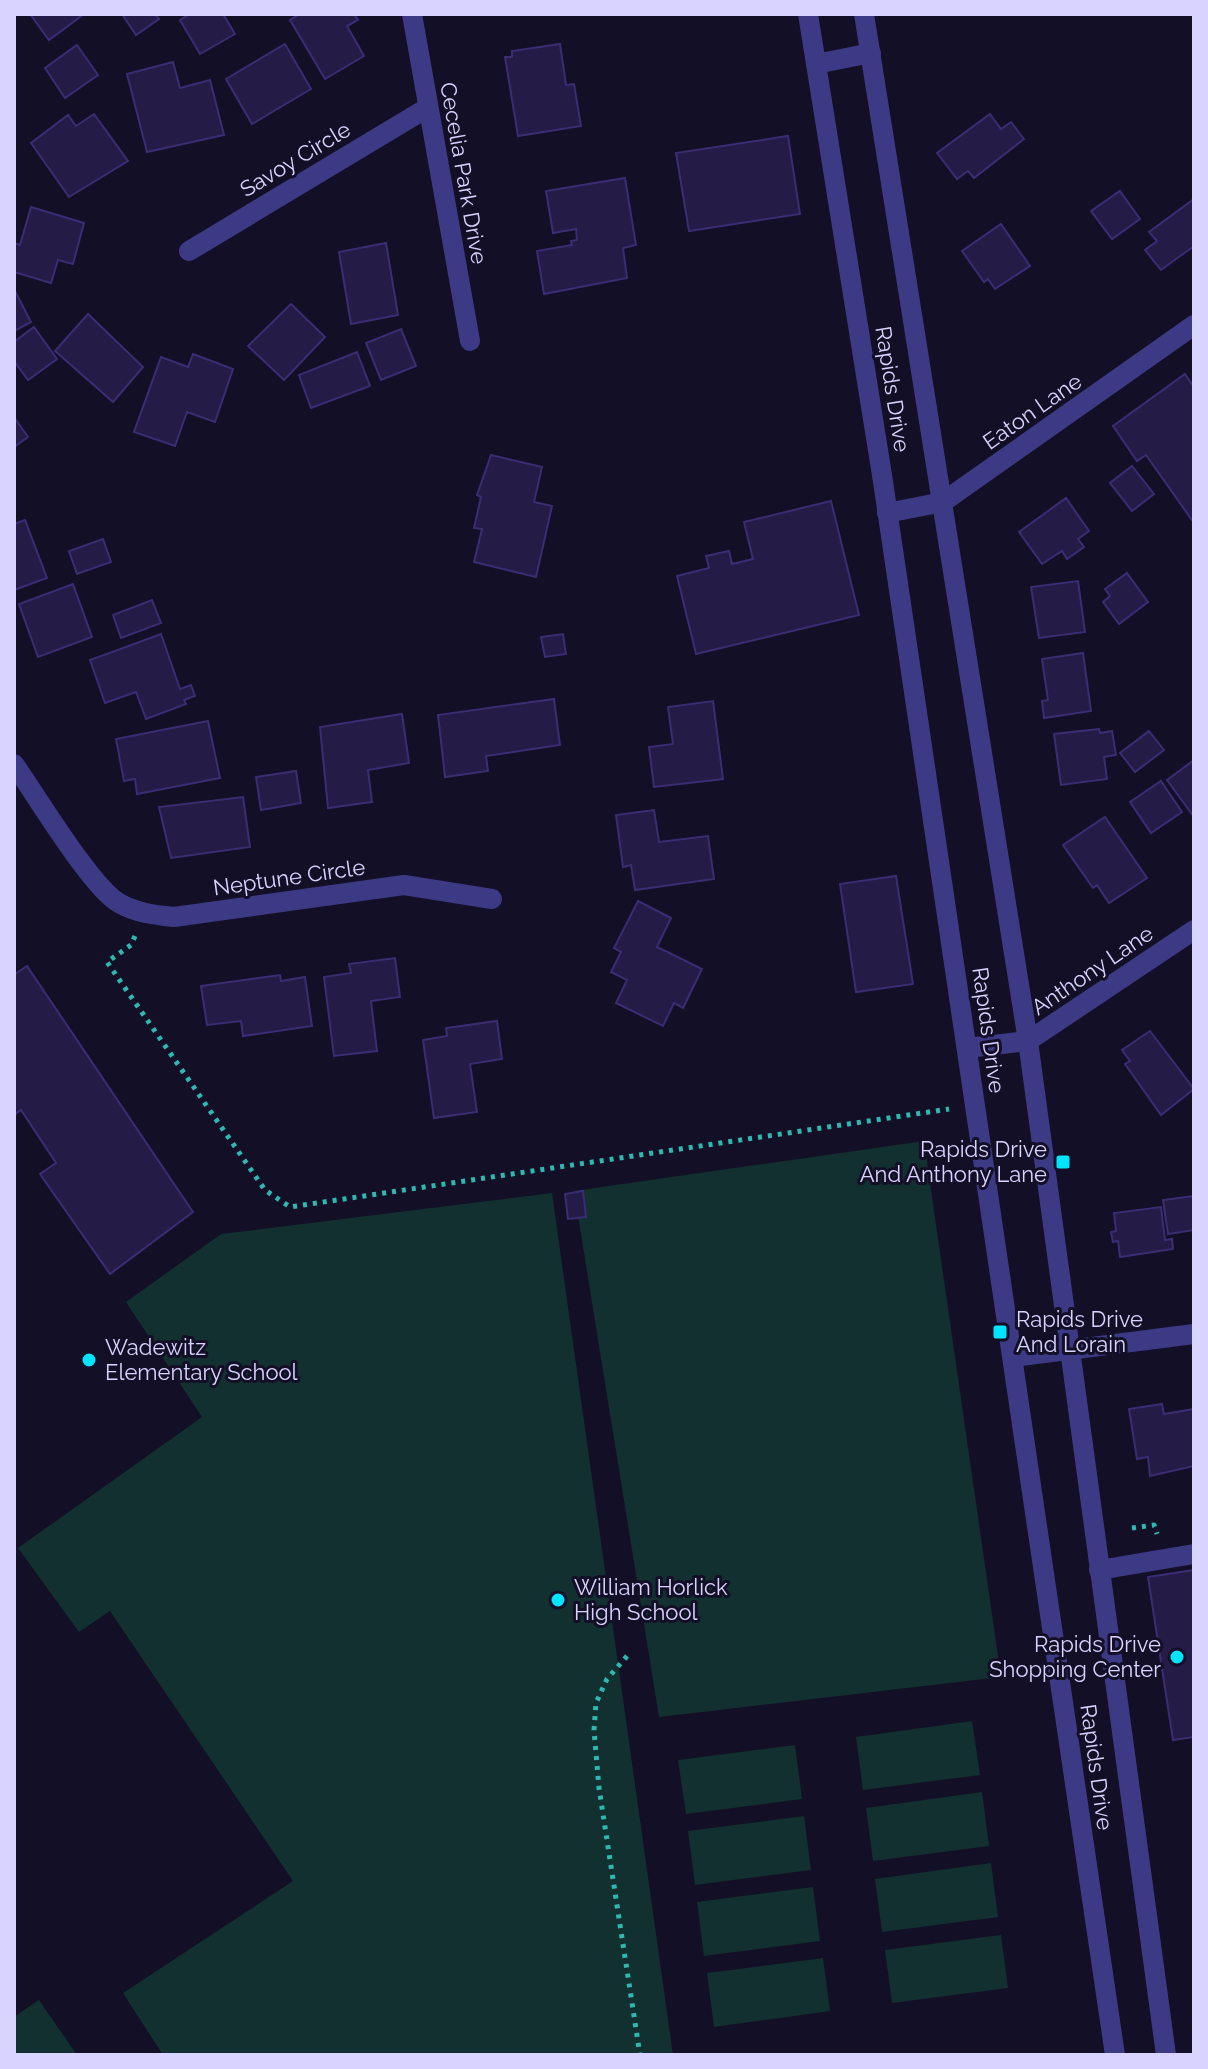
<svg xmlns="http://www.w3.org/2000/svg" width="1208" height="2069" viewBox="0 0 1208 2069" font-family="Raleway,sans-serif">
<style>
.green{fill:#12302f}
.building{fill:#241b47;stroke:#3b2d73;stroke-width:2}
.lines{fill:none;stroke-linecap:round;stroke-linejoin:round}
.path{stroke:#2fb8b0;stroke-width:5;stroke-dasharray:4 6;stroke-linecap:butt}
.minor{stroke:#3d3a85;stroke-width:20}
.poi-dot{fill:#00e5ff;stroke:#130f26;stroke-width:3}
.labels{text-anchor:middle;dominant-baseline:central;stroke-width:6;stroke-linejoin:round;paint-order:stroke}
.street-label{font-size:22px;fill:#d9d4ff;stroke:#130f26}
.poi-label{font-size:22px;fill:#d9d4ff;stroke:#130f26;text-anchor:start}
</style>
<rect width="100%" height="100%" fill="#130f26"/>
<!-- green -->
<g class="green">
<polygon points="924,1141 1001,1677 659,1717 574,1191"/>
<polygon points="552,1193 673,2055 163,2055 123,1993 293,1881 110,1611 79,1632 18,1548 202,1417 126,1302 221,1234"/>
<polygon points="972,1721 980,1775 863,1790 856,1737"/>
<polygon points="795,1745 802,1799 686,1814 678,1760"/>
<polygon points="982,1792 989,1846 873,1861 866,1808"/>
<polygon points="804,1816 811,1870 695,1885 688,1831"/>
<polygon points="991,1863 998,1917 882,1932 875,1879"/>
<polygon points="813,1887 820,1941 704,1956 697,1902"/>
<polygon points="1001,1935 1008,1988 892,2003 885,1950"/>
<polygon points="823,1958 830,2011 714,2027 707,1973"/>
<polygon points="39,2000 77,2055 14,2055 14,2017"/>
</g>
<!-- building -->
<g class="building">
<polygon points="30,14 84,14 49,40"/>
<polygon points="122,14 155,14 159,19 136,35"/>
<polygon points="190,14 223,14 235,34 200,54 180,20"/>
<polygon points="300,14 354,14 358,20 347,26 364,56 325,79 290,20"/>
<polygon points="285,44 311,89 252,124 226,79"/>
<polygon points="560,44 566,85 574,84 581,126 518,136 505,57 512,57 512,51"/>
<polygon points="77,45 98,75 65,98 45,68"/>
<polygon points="173,62 180,88 210,80 224,135 147,152 127,74"/>
<polygon points="94,114 128,161 69,197 31,143 68,115 76,126"/>
<polygon points="990,114 1001,129 1011,122 1024,139 974,178 968,171 957,179 937,153"/>
<polygon points="788,136 800,214 689,231 676,153"/>
<polygon points="625,178 636,245 623,248 627,278 544,294 537,251 572,245 571,241 577,240 576,229 553,233 546,191"/>
<polygon points="1120,191 1140,219 1112,239 1091,211"/>
<polygon points="1194,199 1194,246 1161,270 1145,250 1157,241 1149,232"/>
<polygon points="31,207 84,223 73,264 58,260 51,283 14,272 14,243 20,245"/>
<polygon points="1001,224 1030,266 995,289 988,279 984,282 962,251"/>
<polygon points="386,243 398,315 351,324 339,252"/>
<polygon points="14,289 31,322 14,331"/>
<polygon points="291,304 325,337 284,380 248,346"/>
<polygon points="88,314 143,367 113,402 55,351"/>
<polygon points="34,327 57,359 28,380 14,361 14,342"/>
<polygon points="401,329 416,366 381,380 366,343"/>
<polygon points="357,352 370,386 311,408 299,375"/>
<polygon points="193,354 233,369 215,422 187,412 175,446 134,432 161,357 188,367"/>
<polygon points="1185,374 1194,387 1194,523 1146,455 1137,461 1113,426"/>
<polygon points="14,417 28,437 14,447"/>
<polygon points="491,455 542,467 534,502 552,506 536,577 474,562 482,529 474,528 481,497 477,495"/>
<polygon points="1132,466 1154,494 1132,511 1110,483"/>
<polygon points="1066,498 1089,531 1078,539 1084,547 1067,559 1062,551 1042,564 1019,532"/>
<polygon points="831,501 859,615 696,654 677,576 709,568 706,556 729,551 732,564 753,559 744,522"/>
<polygon points="25,520 47,578 14,590 14,524"/>
<polygon points="103,539 111,562 77,574 69,551"/>
<polygon points="1127,573 1148,602 1119,624 1103,602 1110,596 1105,589"/>
<polygon points="1078,581 1085,632 1039,638 1031,587"/>
<polygon points="73,584 92,637 38,657 19,604"/>
<polygon points="152,600 161,623 121,638 113,615"/>
<polygon points="161,634 180,689 191,685 195,696 184,700 186,704 146,719 136,692 105,703 90,660"/>
<polygon points="563,634 566,654 545,657 541,637"/>
<polygon points="1083,653 1091,711 1044,718 1042,701 1048,700 1042,659"/>
<polygon points="554,699 560,745 486,756 488,771 445,777 438,715"/>
<polygon points="713,701 723,779 654,787 649,747 673,744 668,707"/>
<polygon points="402,714 409,763 368,770 372,802 328,808 320,727"/>
<polygon points="208,721 220,778 137,794 135,779 124,781 116,739"/>
<polygon points="1099,729 1100,733 1112,731 1116,755 1104,757 1107,779 1061,785 1054,734"/>
<polygon points="1149,731 1164,750 1135,772 1120,753"/>
<polygon points="1194,760 1194,817 1167,780"/>
<polygon points="296,771 301,803 261,810 256,777"/>
<polygon points="1161,781 1182,812 1151,833 1130,802"/>
<polygon points="243,797 250,847 171,858 159,807"/>
<polygon points="654,810 659,842 708,836 714,879 635,890 631,865 623,867 616,815"/>
<polygon points="1105,817 1147,878 1109,903 1097,885 1093,888 1063,845"/>
<polygon points="896,876 913,984 856,992 840,884"/>
<polygon points="638,901 671,918 657,947 702,969 683,1008 674,1003 663,1026 616,1003 627,980 611,972 621,952 614,948"/>
<polygon points="395,958 400,997 371,1001 377,1051 334,1056 324,977 351,973 349,964"/>
<polygon points="27,966 193,1212 110,1274 40,1174 56,1163 21,1110 14,1115 14,975"/>
<polygon points="280,975 281,981 305,977 312,1026 243,1036 241,1021 207,1025 201,986"/>
<polygon points="497,1021 502,1059 470,1064 477,1112 434,1118 423,1040 447,1036 446,1028"/>
<polygon points="1150,1031 1194,1089 1161,1115 1125,1064 1130,1061 1122,1050"/>
<polygon points="583,1191 586,1217 568,1219 565,1194"/>
<polygon points="1194,1196 1194,1230 1168,1234 1163,1200"/>
<polygon points="1161,1207 1165,1240 1172,1239 1173,1249 1120,1257 1118,1241 1113,1242 1111,1232 1116,1231 1114,1213"/>
<polygon points="1162,1404 1164,1414 1194,1409 1194,1466 1150,1476 1148,1457 1137,1459 1129,1409"/>
<polygon points="1194,1570 1194,1737 1173,1740 1148,1577"/>
</g>
<g class="lines">
<!-- path -->
<g class="path">
<polyline points="135,936 131,945 107,962 265,1190 290,1207 949,1109"/>
<polyline points="1132,1528 1154,1525 1157,1534"/>
<polyline points="627,1656 607,1679 596,1703 594,1730 599,1788 640,2055"/>
</g>
<!-- minor -->
<g class="minor">
<polyline points="412,14 470,341"/>
<polyline points="808,14 882,475 1115,2055"/>
<polyline points="864,14 1028,1041 1166,2055"/>
<polyline points="816,64 871,53"/>
<polyline points="189,251 427,108"/>
<polyline points="887,513 943,502 1194,325"/>
<path d="M14 764C36 795 91 887 119 903 136 913 155 915 174 917L404 885 492 899"/>
<polyline points="967,1048 1028,1041 1194,930"/>
<polyline points="1013,1357 1194,1334"/>
<polyline points="1099,1570 1194,1554"/>
</g>
</g>
<!-- markers -->
<g class="poi-dot">
<rect x="1055" y="1154" width="16" height="16" rx="4"/>
<rect x="992" y="1324" width="16" height="16" rx="4"/>
<circle cx="89" cy="1360" r="8"/>
<circle cx="558" cy="1600" r="8"/>
<circle cx="1177" cy="1657" r="8"/>
</g>
<g class="labels">
<!-- street labels -->
<g class="street-label">
<text transform="translate(295 159) rotate(-31)">Savoy Circle</text>
<text transform="translate(464 173) rotate(80)">Cecelia Park Drive</text>
<text transform="translate(893 389) rotate(81)">Rapids Drive</text>
<text transform="translate(1032 411) rotate(-35)">Eaton Lane</text>
<text transform="translate(289 877) rotate(-8)">Neptune Circle</text>
<text transform="translate(1092 970) rotate(-34)">Anthony Lane</text>
<text transform="translate(989 1030) rotate(82)">Rapids Drive</text>
<text transform="translate(1097 1767) rotate(82)">Rapids Drive</text>
</g>
<!-- poi labels -->
<g class="poi-label">
<text x="1047" y="1149" text-anchor="end">Rapids Drive<tspan x="1047" dy="25">And Anthony Lane</tspan></text>
<text x="1016" y="1319">Rapids Drive<tspan x="1016" dy="25">And Lorain</tspan></text>
<text x="105" y="1347">Wadewitz<tspan x="105" dy="25">Elementary School</tspan></text>
<text x="574" y="1587">William Horlick<tspan x="574" dy="25">High School</tspan></text>
<text x="1161" y="1644" text-anchor="end">Rapids Drive<tspan x="1161" dy="25">Shopping Center</tspan></text>
</g>
</g>
<!-- border -->
<rect width="1208" height="2069" fill="none" stroke="#d9d4ff" stroke-width="32"/>
</svg>
